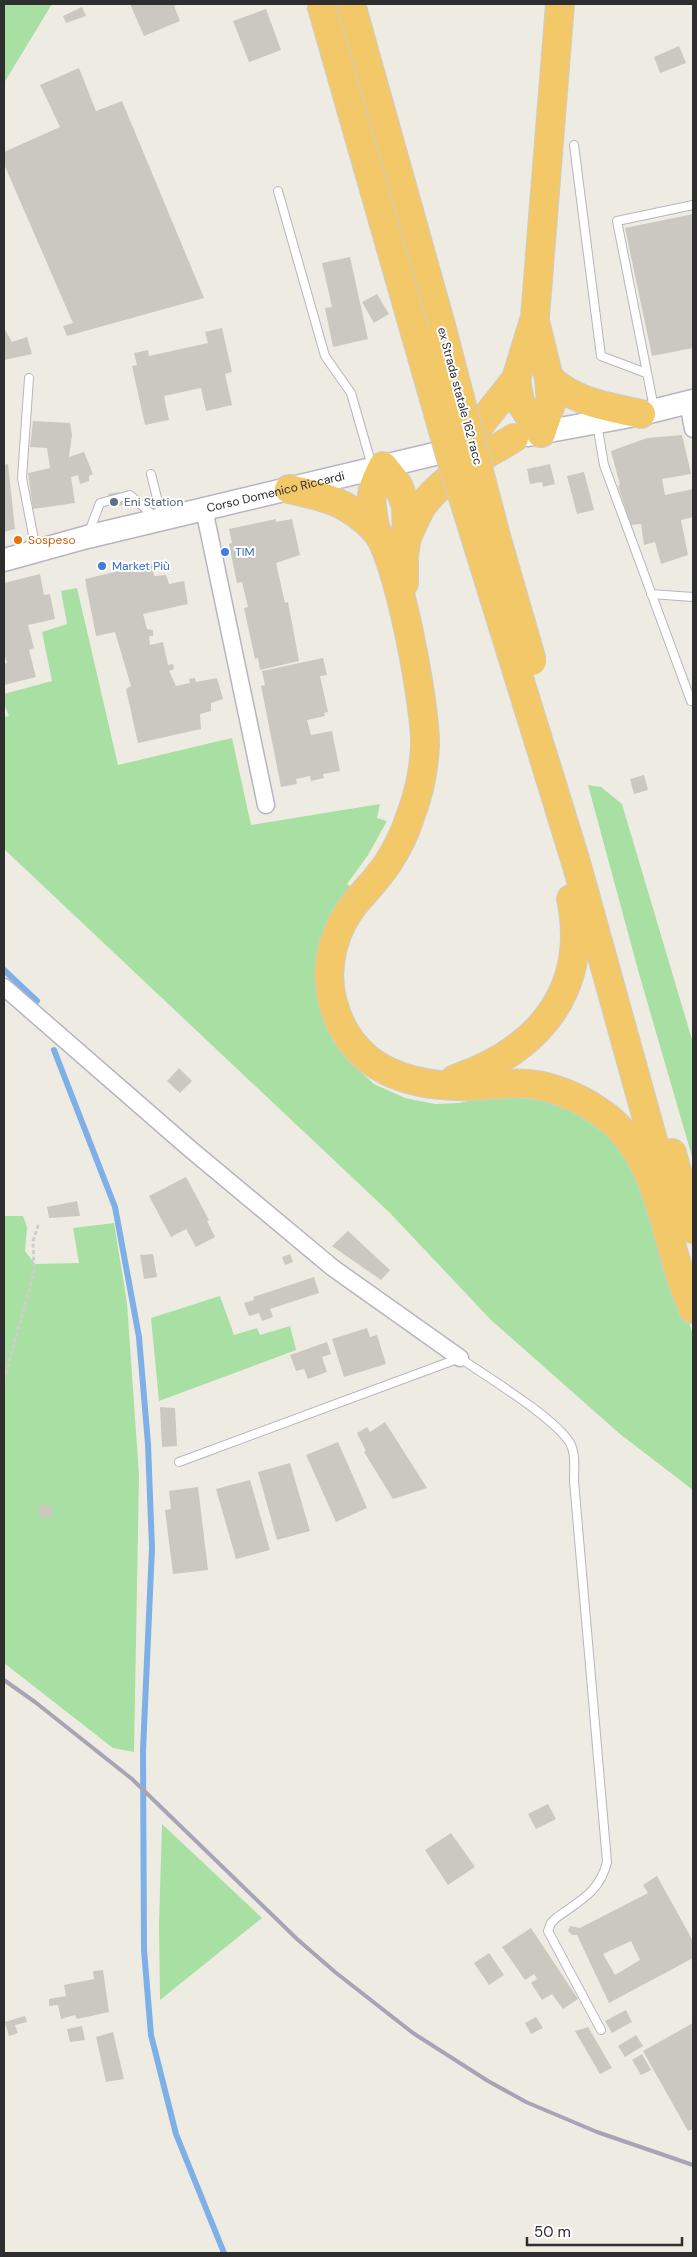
<svg xmlns="http://www.w3.org/2000/svg" width="697" height="2257" viewBox="0 0 697 2257" font-family="'DM Sans',sans-serif">
<style>
.green{fill:#a8dfa3}
.lines{fill:none;stroke-linecap:round;stroke-linejoin:round}
.stream{stroke:#7eb0e7;stroke-width:6}
.building{fill:#cac8c1;fill-rule:evenodd}
.lane-casing{stroke:#b6b5c0;stroke-width:10}
.street-casing{stroke:#b6b5c0;stroke-width:19}
.secondary-casing{stroke:#b6b5c0;stroke-width:25}
.highway-casing{stroke:#cdcdcd;stroke-width:30}
.path{stroke:#cdcdcd;stroke-width:3;stroke-dasharray:4 2.5;stroke-linecap:butt}
.lane{stroke:#fff;stroke-width:8}
.street{stroke:#fff;stroke-width:16}
.secondary{stroke:#fff;stroke-width:22}
.highway{stroke:#f3c868;stroke-width:28}
.rail{stroke:#a6a4b6;stroke-width:4}
.highway-bridge-casing{stroke:#cdcdcd;stroke-width:30;stroke-linecap:butt}
.highway-bridge{stroke:#f3c868;stroke-width:28}
.service-dot{fill:#5c6f8a;stroke:#fff;stroke-width:2}
.food-dot{fill:#e8710a;stroke:#fff;stroke-width:2}
.shop-dot{fill:#3f7fe0;stroke:#fff;stroke-width:2}
.labels{text-anchor:middle;dominant-baseline:central;stroke-width:4;stroke-linejoin:round;paint-order:stroke}
.street-label{font-size:12px;fill:#2e2e2e;stroke:#fff}
.service-label{font-size:12px;fill:#4e5e75;stroke:#fff;text-anchor:start}
.food-label{font-size:12px;fill:#c56008;stroke:#fff;text-anchor:start}
.shop-label{font-size:12px;fill:#366cbe;stroke:#fff;text-anchor:start}
</style>
<rect width="100%" height="100%" fill="#eeece2"/>
<!-- green -->
<g class="green">
<polygon points="4,4 52,4 4,83"/>
<polygon points="77,588 118,765 232,738 251,825 380,804 377,818 387,821 368,855 347,884 352,888 327,1025 351,1063 374,1084 405,1098 435,1104 459,1103 488,1097 517,1097 543,1101 573,1109 600,1124 618,1143 656,1206 693,1336 693,1490 620,1434 491,1320 390,1213 4,849 4,717 9,716 4,704 4,694 52,681 42,632 67,624 61,591"/>
<polygon points="588,785 601,787 622,804 693,1043 693,1160 638,970"/>
<polygon points="4,1216 23,1216 27,1227 25,1251 35,1264 79,1263 73,1228 114,1223 127,1303 139,1475 134,1752 113,1748 4,1663"/>
<polygon points="220,1296 234,1335 257,1328 260,1335 290,1326 296,1350 159,1401 151,1318"/>
<polygon points="162,1824 262,1918 160,2000 159,1924"/>
</g>
<g class="lines">
<!-- stream -->
<g class="stream">
<polyline points="4,970 37,1001"/>
<polyline points="54,1050 115,1207 139,1337 148,1444 152,1548 143,1750 144,1950 151,2035 176,2134 224,2253"/>
</g>
</g>
<!-- building -->
<g class="building">
<polygon points="130,4 180,4 174,6 180,21 144,36"/>
<polygon points="82,7 86,16 66,23 63,16"/>
<polygon points="266,9 281,50 249,62 233,21"/>
<polygon points="679,46 686,63 660,73 654,57"/>
<polygon points="79,68 96,111 122,101 204,298 67,336 63,326 73,323 4,164 4,152 60,127 40,85"/>
<polygon points="693,214 693,348 652,356 625,228"/>
<polygon points="350,257 368,339 333,347 325,308 332,307 322,263"/>
<polygon points="377,294 389,314 374,323 362,302"/>
<polygon points="4,328 12,342 27,337 32,354 4,360"/>
<polygon points="222,328 232,372 225,374 232,405 206,411 201,388 164,396 169,420 145,425 132,366 137,365 134,353 148,350 149,356 208,343 205,332"/>
<polygon points="33,421 70,423 72,435 69,457 84,452 93,474 89,476 89,481 80,484 78,475 71,477 75,503 33,509 28,473 50,468 47,448 30,447"/>
<polygon points="682,435 691,474 662,479 665,495 693,489 693,517 681,520 688,555 661,564 655,542 644,545 641,524 631,525 618,486 620,485 611,451 647,438"/>
<polygon points="8,464 15,529 4,532 4,465"/>
<polygon points="550,464 555,484 543,487 542,482 530,484 527,469"/>
<polygon points="584,472 594,510 577,514 567,476"/>
<polygon points="120,492 123,505 111,507 108,494"/>
<polygon points="276,519 276,522 292,519 300,555 276,563 285,603 288,602 299,661 260,670 258,658 255,659 244,608 248,607 242,582 237,583 229,544 232,543 229,529"/>
<polygon points="152,563 154,576 166,575 169,584 184,581 188,604 143,614 147,629 153,630 153,636 149,636 150,645 163,642 168,665 173,664 174,669 169,671 176,686 190,683 189,679 195,678 196,682 217,678 223,699 211,703 211,711 200,714 201,729 138,743 126,689 131,686 115,632 96,636 85,579"/>
<polygon points="40,574 44,595 50,594 55,619 28,625 34,648 29,650 36,677 4,685 4,664 7,663 4,653 4,583"/>
<polygon points="323,658 327,675 320,676 328,712 324,713 325,716 307,720 311,735 332,731 340,771 323,774 324,778 311,781 310,776 296,779 297,784 281,787 261,686 265,685 262,671"/>
<polygon points="644,775 648,790 634,794 630,779"/>
<polygon points="179,1068 192,1081 180,1093 167,1081"/>
<polygon points="186,1177 209,1220 207,1221 215,1237 196,1247 186,1229 171,1237 149,1196"/>
<polygon points="77,1201 80,1216 49,1218 47,1207"/>
<polygon points="348,1231 390,1270 381,1280 332,1246"/>
<polygon points="153,1254 157,1277 144,1279 140,1255"/>
<polygon points="290,1254 293,1262 285,1265 282,1257"/>
<polygon points="314,1277 319,1293 270,1309 273,1317 262,1321 259,1313 249,1316 244,1303 254,1300 253,1297"/>
<polygon points="367,1328 370,1337 377,1335 386,1364 344,1377 332,1339"/>
<polygon points="327,1342 331,1354 322,1357 327,1372 308,1379 304,1369 296,1371 290,1355"/>
<polygon points="160,1407 175,1408 177,1446 162,1447"/>
<polygon points="385,1422 427,1488 393,1499 364,1452 366,1451 357,1433 367,1427 370,1432"/>
<polygon points="338,1442 367,1508 336,1522 306,1455"/>
<polygon points="290,1463 310,1531 277,1540 258,1472"/>
<polygon points="250,1480 270,1550 236,1559 216,1489"/>
<polygon points="198,1487 208,1570 173,1574 165,1510 171,1509 169,1491"/>
<polygon points="39,1505 52,1506 51,1518 38,1516"/>
<polygon points="548,1804 556,1819 536,1829 528,1814"/>
<polygon points="451,1833 475,1867 448,1885 425,1850"/>
<path d="M657 1876 693 1941V1958L609 2003 577 1935H572L568 1931 570 1926 580 1928 648 1893 643 1885ZM631 1941 640 1960 615 1975 603 1954Z"/>
<polygon points="531,1928 578,1999 563,2009 552,1994 542,2000 531,1983 537,1979 534,1974 525,1980 502,1947"/>
<polygon points="489,1953 504,1975 489,1985 474,1963"/>
<polygon points="103,1970 109,2012 77,2019 75,2015 61,2019 58,2005 49,2006 49,1999 66,1996 64,1985 94,1979 93,1971"/>
<polygon points="626,2010 632,2022 612,2033 605,2021"/>
<polygon points="25,2016 27,2022 15,2025 18,2033 9,2036 5,2022"/>
<polygon points="536,2017 543,2028 531,2034 525,2023"/>
<polygon points="693,2023 693,2129 688,2131 643,2051"/>
<polygon points="82,2026 85,2040 70,2042 67,2029"/>
<polygon points="588,2027 612,2068 600,2074 575,2031"/>
<polygon points="113,2032 124,2079 106,2082 96,2037"/>
<polygon points="636,2035 643,2046 625,2057 618,2046"/>
<polygon points="642,2054 651,2070 641,2075 632,2060"/>
</g>
<g class="lines">
<defs>
<g id="lane">
<polyline points="574,145 601,356 646,373"/>
<polyline points="278,191 325,356 351,393 372,466"/>
<polyline points="29,378 22,478 36,550"/>
<polyline points="654,408 617,221 693,205"/>
<polyline points="597,424 604,465 691,701"/>
<polyline points="151,474 162,518"/>
<polyline points="89,532 100,503 130,495 155,517"/>
<polyline points="651,594 693,597"/>
<path d="M179 1462 460 1358C487 1377 554 1417 570 1443 576 1454 574 1469 574 1481L607 1862C600 1892 579 1901 556 1918L551 1923 548 1931 601 2030"/>
</g>
<g id="street">
<polyline points="688,402 693,429"/>
<polyline points="204,509 266,805"/>
<polyline points="4,987 189,1148 333,1268 460,1358"/>
</g>
<g id="secondary">
<polyline points="528,435 641,414 693,401"/>
<path id="s1" d="M4 560 87 537 464 447"/>
</g>
<g id="highway">
<polyline points="351,4 442,329"/>
<polyline points="535,321 549,378 551,404 541,433"/>
<path d="M549 378C576 403 606 406 641 414"/>
<polyline points="541,433 520,402 516,379 535,317 560,4"/>
<polyline points="454,449 479,426 516,379"/>
<path d="M289 489C325 497 347 501 375 530 398 554 426 708 425 745 424 770 419 794 410 817 405 833 397 849 388 863 378 878 366 890 355 903 334 929 324 966 332 999 349 1070 409 1088 474 1086 497 1085 519 1081 542 1086 567 1092 593 1105 613 1122 655 1160 663 1220 679 1271 683 1284 688 1296 693 1309"/>
<path d="M376 531C370 501 368 494 383 466L398 485 406 506 407 537 404 555V583"/>
<path d="M408 535C413 525 418 510 426 501 449 473 484 456 514 438"/>
<polyline points="550,778 577,866 664,1180"/>
<path d="M455 1079C538 1051 590 990 571 899"/>
<polyline points="672,1153 693,1229"/>
</g>
</defs>
<!-- lane casing -->
<use href="#lane" class="lane-casing"/>
<!-- street casing -->
<use href="#street" class="street-casing"/>
<!-- secondary casing -->
<use href="#secondary" class="secondary-casing"/>
<!-- highway casing -->
<use href="#highway" class="highway-casing"/>
<!-- path -->
<polyline class="path" points="4,1380 34,1272 33,1241 39,1223"/>
<!-- lane -->
<use href="#lane" class="lane"/>
<!-- street -->
<use href="#street" class="street"/>
<!-- secondary -->
<use href="#secondary" class="secondary"/>
<!-- highway -->
<use href="#highway" class="highway"/>
<!-- rail -->
<polyline class="rail" points="4,1680 35,1702 132,1779 297,1939 335,1972 413,2033 488,2081 526,2102 597,2132 693,2165"/>
<defs>
<g id="highway-bridge">
<polyline points="321,4 452,462 550,778"/>
<polyline points="442,329 497,540 532,661"/>
</g>
</defs>
<!-- highway-bridge casing -->
<use href="#highway-bridge" class="highway-bridge-casing"/>
<!-- highway-bridge -->
<use href="#highway-bridge" class="highway-bridge"/>
</g>
<!-- markers -->
<circle class="service-dot" cx="114" cy="502" r="5"/>
<circle class="food-dot" cx="18" cy="540" r="5"/>
<g class="shop-dot">
<circle cx="225" cy="552" r="5"/>
<circle cx="102" cy="566" r="5"/>
</g>
<g class="labels">
<!-- street labels -->
<g class="street-label">
<text transform="translate(460 396) rotate(75)">ex Strada statale 162 racc</text>
<text stroke="none"><textPath href="#s1" startOffset="280">Corso Domenico Riccardi</textPath></text>
</g>
<!-- service labels -->
<g class="service-label">
<text x="124" y="502">Eni Station</text>
</g>
<!-- food labels -->
<g class="food-label">
<text x="28" y="540">Sospeso</text>
</g>
<!-- shop labels -->
<g class="shop-label">
<text x="235" y="552">TIM</text>
<text x="112" y="566">Market Più</text>
</g>
</g>
<!-- border -->
<rect width="697" height="2257" fill="none" stroke="#2e2e2e" stroke-width="10"/>
<!-- scale -->
<path d="M527 2237v8h155v-8" fill="none" stroke="#2e2e2e" stroke-width="2.5"/>
<text x="534" y="2237" font-size="15" fill="#2e2e2e" stroke="#ffffff" stroke-width="4" paint-order="stroke">50 m</text>
</svg>
